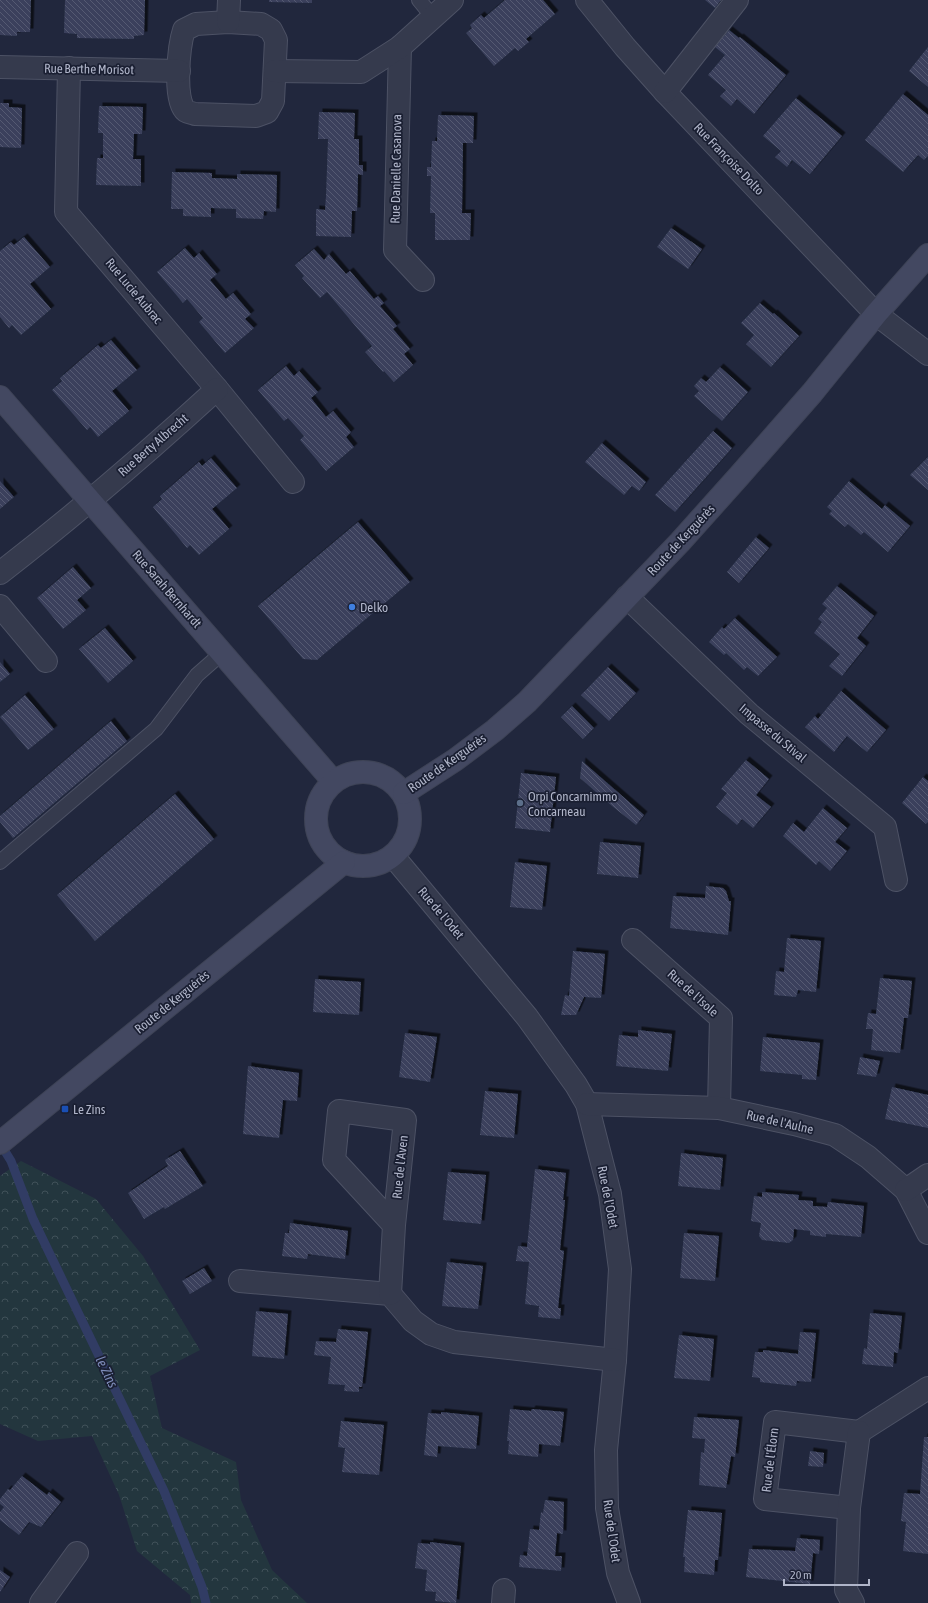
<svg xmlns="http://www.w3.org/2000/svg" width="928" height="1603" viewBox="0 0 928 1603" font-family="'Asap Condensed',sans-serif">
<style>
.forest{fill:url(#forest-crowns)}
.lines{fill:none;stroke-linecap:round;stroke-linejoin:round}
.stream{stroke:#313c64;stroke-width:9}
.building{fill:url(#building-back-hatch);filter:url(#shadow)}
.lane-casing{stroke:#4d5265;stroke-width:16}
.street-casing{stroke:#4d5265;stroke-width:24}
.secondary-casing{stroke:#3e4356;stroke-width:24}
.lane{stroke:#353a4d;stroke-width:14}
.street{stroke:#353a4d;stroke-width:22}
.secondary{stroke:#434861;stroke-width:22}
.shop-dot{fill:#3f7fe0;stroke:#1a1f32;stroke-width:1.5}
.service-dot{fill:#5c6f8a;stroke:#1a1f32;stroke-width:1.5}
.transit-dot{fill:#1a4fb4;stroke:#1a1f32;stroke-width:1.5}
.labels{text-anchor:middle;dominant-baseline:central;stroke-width:3.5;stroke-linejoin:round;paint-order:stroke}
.street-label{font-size:13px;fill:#b0b5c9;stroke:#1a1f32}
.poi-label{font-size:13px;fill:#b0b5c9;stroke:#1a1f32;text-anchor:start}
.water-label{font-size:14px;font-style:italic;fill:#7d8bb8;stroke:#1a1f32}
</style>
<defs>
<pattern id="forest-crowns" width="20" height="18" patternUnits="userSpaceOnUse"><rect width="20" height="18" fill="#23363e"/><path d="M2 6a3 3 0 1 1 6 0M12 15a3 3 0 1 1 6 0" fill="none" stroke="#405159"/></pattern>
<pattern id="building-back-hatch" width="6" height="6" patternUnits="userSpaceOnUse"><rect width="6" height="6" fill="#3a415c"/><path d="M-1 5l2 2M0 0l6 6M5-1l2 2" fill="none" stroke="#545a72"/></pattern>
<filter id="shadow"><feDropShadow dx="3.5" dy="-3.5" stdDeviation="0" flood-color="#0009"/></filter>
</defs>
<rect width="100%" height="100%" fill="#21273d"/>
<!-- forest -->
<polygon class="forest" points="21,1161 96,1199 143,1256 200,1350 150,1376 162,1428 236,1462 241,1500 272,1570 307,1603 191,1603 190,1595 137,1551 119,1495 92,1436 38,1441 0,1424 0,1176"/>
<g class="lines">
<!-- stream -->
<polyline class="stream" points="0,1143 11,1161 33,1219 164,1491 202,1587 206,1603"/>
</g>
<!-- building -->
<g class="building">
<polygon points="0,0 31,0 30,32 17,32 17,36 0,35"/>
<polygon points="65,0 145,0 144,35 134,36 134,39 77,38 77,34 64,33"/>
<polygon points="269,0 312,0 312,3 269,2"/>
<polygon points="505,0 543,0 555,14 526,39 529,42 518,51 515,48 494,66 466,33 472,28 470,25 481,15 484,18"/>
<polygon points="705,0 721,0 715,8"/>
<polygon points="729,30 739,38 740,37 786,75 754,114 737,99 731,106 720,96 726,90 708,75 725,55 715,47"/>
<polygon points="928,47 928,87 909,71"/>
<polygon points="903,94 928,115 928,156 924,160 918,155 903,172 865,140"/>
<polygon points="796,98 842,136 810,174 792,160 787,167 775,157 781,151 763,136"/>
<polygon points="0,103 9,103 9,107 22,108 21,148 0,147"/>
<polygon points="99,106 143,107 142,134 134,134 133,159 141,159 141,186 96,185 97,158 103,158 103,133 98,133"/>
<polygon points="319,112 355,113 354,139 359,139 359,165 363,165 363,175 358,174 357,211 352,211 351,237 316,236 316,209 325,210 326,196 328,139 318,139"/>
<polygon points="438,115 474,116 473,143 463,143 462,213 471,213 470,240 435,240 435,213 430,213 431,176 427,176 427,167 431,167 432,141 437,141"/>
<polygon points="172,172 212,173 212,178 237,179 237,174 277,175 276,212 264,211 263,219 236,218 236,209 211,208 211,217 183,216 183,209 171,209"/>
<polygon points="671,228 702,249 688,269 657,247"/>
<polygon points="24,237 50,267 30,284 51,309 21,335 12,325 9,328 0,317 0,251 11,242 14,245"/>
<polygon points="185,248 194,258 199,253 217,274 210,280 226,299 233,293 251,314 245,319 254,328 225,353 199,322 203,318 187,299 183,303 157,272"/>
<polygon points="314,249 324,260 329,254 346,274 350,271 374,299 378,296 384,303 380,306 397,326 393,329 410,349 404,354 413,365 394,382 384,371 383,372 365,352 372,346 327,292 320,298 302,278 304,276 295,265"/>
<polygon points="760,303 773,314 774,313 799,336 771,367 746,344 754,335 741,323"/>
<polygon points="111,340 137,370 112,391 129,411 98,437 90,427 87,430 52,390 62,381 60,378 98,345 101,348"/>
<polygon points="286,366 294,376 299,371 318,392 311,398 326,417 333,411 351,432 346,437 354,447 326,471 300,440 304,436 288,418 284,421 258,390"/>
<polygon points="720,367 748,392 722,421 694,396 699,391 694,386 701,378 706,382"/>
<polygon points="713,431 732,448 675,512 655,495"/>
<polygon points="602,443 646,482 639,491 632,486 624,495 585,462"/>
<polygon points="928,457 928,490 910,475"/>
<polygon points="211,458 237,488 212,509 229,529 199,555 190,545 187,548 153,507 162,499 160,496 199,462 202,466"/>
<polygon points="0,481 14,497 0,509"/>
<polygon points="849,481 882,509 885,505 910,526 888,552 864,532 861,535 848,524 845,527 829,514 832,511 827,507"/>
<polygon points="358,522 410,582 317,660 303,659 258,606"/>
<polygon points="756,537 769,548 739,583 727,572"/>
<polygon points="73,567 91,588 77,600 86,610 63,629 37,598"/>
<polygon points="837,586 874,616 857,638 866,646 842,676 829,666 840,654 814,633 822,622 818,619 827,608 822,604"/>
<polygon points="735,618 777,657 758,676 747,667 744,670 726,653 724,655 709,642 722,627 724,629"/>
<polygon points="105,628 133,661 108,683 79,649"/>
<polygon points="0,662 10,674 0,682"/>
<polygon points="608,667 636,693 609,721 581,695"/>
<polygon points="841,691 886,730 867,752 847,736 834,752 805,727 815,716 818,719"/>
<polygon points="25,695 54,729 28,750 0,717"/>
<polygon points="572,706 594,728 583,739 561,717"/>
<polygon points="111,721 127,741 13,838 0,822 0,816"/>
<polygon points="746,760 769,779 756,795 771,807 753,828 742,819 737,825 716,807 727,793 721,789"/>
<polygon points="582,761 644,815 636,825 612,806 580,778"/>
<polygon points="521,773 556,777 550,832 515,828"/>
<polygon points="923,777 928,781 928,822 926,824 902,803"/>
<polygon points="175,794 214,839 95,941 57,895"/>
<polygon points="823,808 847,828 835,842 847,851 830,871 819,861 816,865 783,836 793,823 804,832"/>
<polygon points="600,842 641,846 638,878 597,874"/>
<polygon points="515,862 547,866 542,910 510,907"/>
<polygon points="706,886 723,888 726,891 729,901 731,901 728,935 670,928 673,896 705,898"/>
<polygon points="787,938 821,941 816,992 798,990 796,997 774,995 776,971 784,972"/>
<polygon points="573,951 605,954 601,998 584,997 576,1015 561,1015 565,995 569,996"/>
<polygon points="880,978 912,981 908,1018 904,1018 900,1053 871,1050 873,1029 866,1029 868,1013 876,1014"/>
<polygon points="315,979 361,982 359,1015 313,1012"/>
<polygon points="638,1030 672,1034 668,1071 616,1066 619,1035 638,1037"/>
<polygon points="405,1033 437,1037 430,1082 399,1077"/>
<polygon points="763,1037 820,1043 816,1080 802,1079 802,1075 760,1071"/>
<polygon points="860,1057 880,1061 876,1077 857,1074"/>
<polygon points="248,1066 299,1073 297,1101 283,1100 279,1138 243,1134"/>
<polygon points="892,1087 928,1095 928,1128 885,1119"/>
<polygon points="485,1091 518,1094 514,1138 480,1135"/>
<polygon points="180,1151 203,1186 165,1209 164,1207 144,1219 128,1193 168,1166 165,1160"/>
<polygon points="681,1153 723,1158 720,1190 678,1186"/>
<polygon points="535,1169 566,1173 563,1200 565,1200 560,1250 564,1251 558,1308 561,1308 560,1319 538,1317 539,1306 525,1304 529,1262 516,1261 518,1246 527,1247"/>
<polygon points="448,1172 486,1175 481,1224 443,1220"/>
<polygon points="762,1192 799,1195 798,1200 813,1201 813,1206 827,1207 828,1202 864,1206 861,1237 826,1234 826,1237 810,1235 810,1231 794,1229 793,1240 789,1243 762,1240 759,1236 761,1223 751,1221 754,1196 762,1197"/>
<polygon points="290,1223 348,1231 345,1259 308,1254 307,1259 282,1256 285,1233 289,1233"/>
<polygon points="684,1233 719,1236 715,1281 680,1278"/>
<polygon points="447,1262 483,1266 478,1309 442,1306"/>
<polygon points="204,1268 212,1281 190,1294 182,1281"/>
<polygon points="256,1311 288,1314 284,1359 252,1356"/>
<polygon points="870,1313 902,1316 898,1353 894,1352 893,1367 862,1364 864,1348 867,1349"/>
<polygon points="338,1329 368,1332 362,1387 359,1387 359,1392 344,1391 345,1385 328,1384 331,1357 314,1355 316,1341 336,1342"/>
<polygon points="800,1332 816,1333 811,1382 797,1381 796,1386 760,1382 760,1378 752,1377 755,1352 763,1352 763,1350 798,1354"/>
<polygon points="679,1335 714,1339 710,1381 674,1378"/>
<polygon points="510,1409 531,1411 532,1409 564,1412 560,1446 539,1444 538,1457 508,1454 509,1441 507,1441"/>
<polygon points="441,1412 479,1416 476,1449 438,1446 437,1457 424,1455 428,1413 441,1414"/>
<polygon points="694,1417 739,1420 735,1457 731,1456 726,1488 699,1485 701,1452 704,1453 705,1439 692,1438"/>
<polygon points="341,1421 384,1425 379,1475 342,1472 345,1448 338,1447"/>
<polygon points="924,1437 928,1437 928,1554 903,1551 906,1522 901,1521 904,1493 920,1494"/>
<polygon points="810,1451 824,1453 823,1467 808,1466"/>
<polygon points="22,1476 47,1495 49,1492 61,1502 41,1527 27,1521 29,1522 19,1535 0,1520 0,1512 4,1507 0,1504 0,1499 8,1489 10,1490"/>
<polygon points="545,1500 564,1502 563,1534 557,1533 555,1556 562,1556 561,1571 519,1567 520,1555 527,1556 530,1529 539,1530 541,1512 543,1513"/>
<polygon points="688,1510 722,1513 718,1560 715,1560 714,1575 684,1572 685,1557 683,1557"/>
<polygon points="797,1538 820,1540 819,1554 813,1553 810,1584 746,1577 749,1549 795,1551"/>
<polygon points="430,1542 461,1546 456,1603 435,1601 436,1592 425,1591 427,1570 415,1568 418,1543 430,1544"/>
<polygon points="0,1570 10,1577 0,1592"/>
</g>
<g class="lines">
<defs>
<g id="lane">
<polyline points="419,0 433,17"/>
<polyline points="0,862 156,729 197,675 222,653"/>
</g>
<g id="street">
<polyline points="587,0 625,47 665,92 876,314 928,354"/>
<path d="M228 22 261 24 271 30 276 40 273 101 267 112 256 116 195 114C193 113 189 113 186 111 173 101 179 45 184 30L196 24Z"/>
<polyline points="228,22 229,0"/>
<polyline points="400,47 395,250 423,280"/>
<polyline points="0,67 179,71"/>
<polyline points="69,68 66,212 217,389 293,482"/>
<polyline points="275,71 361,72 400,47 452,0"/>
<polyline points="665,92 737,0"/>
<path d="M0 573C75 515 147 453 217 389"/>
<polyline points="627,597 749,714 885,827 896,880"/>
<polyline points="0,606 46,661"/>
<polyline points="393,856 527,1017 576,1085 587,1104 610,1194 620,1269 615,1360 606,1450 607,1508 618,1573 629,1603"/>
<polyline points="633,940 721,1018 719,1108"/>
<polyline points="587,1104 719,1108 794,1124 835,1135 868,1157 906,1190 928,1233"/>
<polyline points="906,1190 928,1175"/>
<polyline points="240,1281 390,1294 413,1321 431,1334 454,1342 615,1360"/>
<polyline points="390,1294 394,1225 405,1120 339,1111 334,1160 394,1225"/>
<polyline points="849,1508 765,1499 775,1422 859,1432 928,1388"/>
<polyline points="41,1603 77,1553"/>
<polyline points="503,1603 504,1590"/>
<polyline points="853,1603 846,1590 849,1508 859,1432"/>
</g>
<g id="secondary">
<polyline points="0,397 333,781"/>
<circle cx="363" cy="819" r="47"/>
<polyline points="404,793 455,760 495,730 527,702 680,542 740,475 812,393 876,314 928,255"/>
<polyline points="0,1143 344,862"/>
</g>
</defs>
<!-- lane casing -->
<use href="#lane" class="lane-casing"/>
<!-- street casing -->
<use href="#street" class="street-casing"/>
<!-- secondary casing -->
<use href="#secondary" class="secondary-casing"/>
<!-- lane -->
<use href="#lane" class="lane"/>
<!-- street -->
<use href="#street" class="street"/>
<!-- secondary -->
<use href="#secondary" class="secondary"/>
</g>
<!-- markers -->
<circle class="shop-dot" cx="352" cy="607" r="4"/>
<circle class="service-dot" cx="520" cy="803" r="4"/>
<rect class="transit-dot" x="61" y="1105" width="8" height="8" rx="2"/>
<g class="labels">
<!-- street labels -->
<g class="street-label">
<text transform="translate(89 69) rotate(1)">Rue Berthe Morisot</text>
<text transform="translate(729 159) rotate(46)">Rue Françoise Dolto</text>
<text transform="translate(396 169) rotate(-89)">Rue Danielle Casanova</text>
<text transform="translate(134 291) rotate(50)">Rue Lucie Aubrac</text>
<text transform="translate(153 445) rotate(-41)">Rue Berty Albrecht</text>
<text transform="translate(681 540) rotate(-47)">Route de Kerguérès</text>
<text transform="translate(167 589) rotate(49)">Rue Sarah Bernhardt</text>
<text transform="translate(773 733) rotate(40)">Impasse du Stival</text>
<text transform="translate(447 763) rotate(-35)">Route de Kerguérès</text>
<text transform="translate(441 913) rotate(50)">Rue de l'Odet</text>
<text transform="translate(693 993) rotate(42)">Rue de l'Isole</text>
<text transform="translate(172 1002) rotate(-39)">Route de Kerguérès</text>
<text transform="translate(780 1122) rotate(13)">Rue de l'Aulne</text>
<text transform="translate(400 1167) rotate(-84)">Rue de l'Aven</text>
<text transform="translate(608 1197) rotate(79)">Rue de l'Odet</text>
<text transform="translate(770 1460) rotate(-83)">Rue de l'Élorn</text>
<text transform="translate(612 1531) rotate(82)">Rue de l'Odet</text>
</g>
<!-- poi labels -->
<g class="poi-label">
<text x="360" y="607">Delko</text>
<text x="528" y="796">Orpi Concarnimmo<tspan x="528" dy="15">Concarneau</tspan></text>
<text x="73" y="1109">Le Zins</text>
</g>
<!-- water labels -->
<g class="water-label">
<text transform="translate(107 1372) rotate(64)">le Zins</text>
</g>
</g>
<!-- scale -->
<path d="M784 1579v6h85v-6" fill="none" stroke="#b0b5c9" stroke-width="2"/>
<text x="790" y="1579" font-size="12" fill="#b0b5c9" stroke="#1a1f32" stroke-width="3" paint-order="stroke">20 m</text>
</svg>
